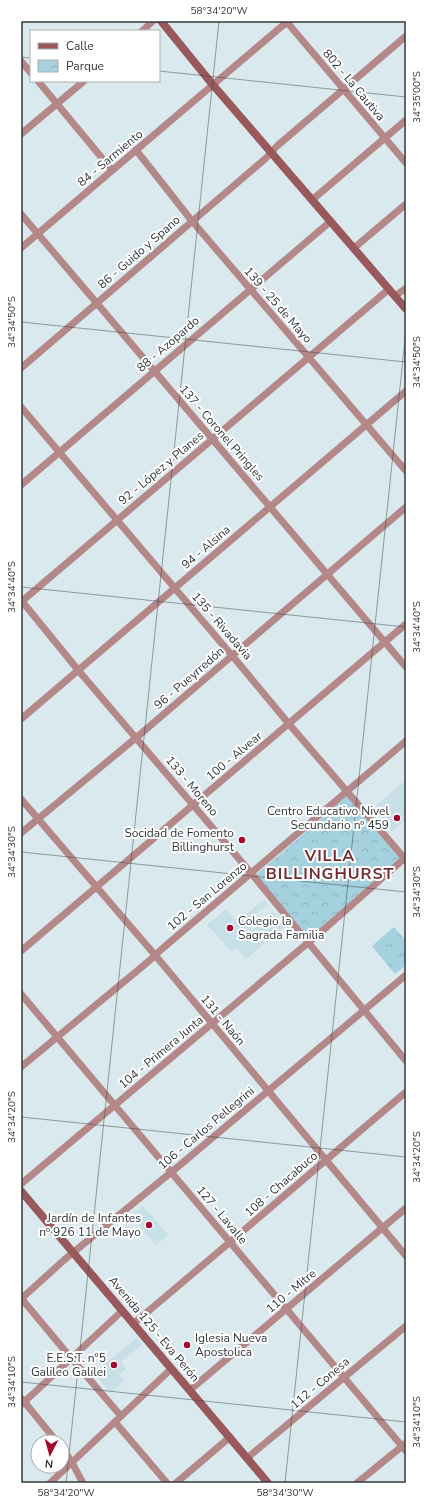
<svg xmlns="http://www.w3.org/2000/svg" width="427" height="1504" viewBox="0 0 427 1504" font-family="'Nunito Sans',sans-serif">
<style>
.built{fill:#c7dfe6}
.grass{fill:url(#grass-tufts)}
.park{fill:url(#park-crowns)}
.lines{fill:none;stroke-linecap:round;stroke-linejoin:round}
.street{stroke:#b48788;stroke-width:7}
.secondary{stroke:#99595c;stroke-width:8}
.ticks{fill:none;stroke:#32383a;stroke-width:1;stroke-opacity:0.45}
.poi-dot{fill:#a3052f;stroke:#fff;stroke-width:1.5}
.labels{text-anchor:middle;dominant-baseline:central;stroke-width:4;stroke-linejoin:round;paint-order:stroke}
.street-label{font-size:12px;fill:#32383a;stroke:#fff}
.poi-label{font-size:12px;fill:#32383a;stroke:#fff;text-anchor:end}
.district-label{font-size:16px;font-weight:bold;letter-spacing:1px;fill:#732d33;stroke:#fff}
.neatline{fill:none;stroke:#32383a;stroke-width:1.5}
.ticks-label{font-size:10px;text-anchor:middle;fill:#32383a}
</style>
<defs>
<pattern id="grass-tufts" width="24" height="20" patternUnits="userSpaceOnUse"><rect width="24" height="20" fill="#a5d1de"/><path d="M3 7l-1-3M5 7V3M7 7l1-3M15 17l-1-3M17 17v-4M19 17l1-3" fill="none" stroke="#8eb4bf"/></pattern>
<pattern id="park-crowns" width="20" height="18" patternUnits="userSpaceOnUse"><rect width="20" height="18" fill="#a5d1de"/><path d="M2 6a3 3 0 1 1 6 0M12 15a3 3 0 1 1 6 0" fill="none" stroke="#8eb4bf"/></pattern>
</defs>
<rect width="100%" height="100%" fill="#d9e9ed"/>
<!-- built -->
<g class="built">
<polygon points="406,780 406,819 392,832 372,809"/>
<polygon points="263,900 267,904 246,922 252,930 273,912 285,926 246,959 237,948 232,952 207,925 226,909 237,922"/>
<polygon points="143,1206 168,1235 156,1245 131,1215"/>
<polygon points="137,1338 142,1344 121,1362 126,1369 119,1375 124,1381 111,1393 94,1373"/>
</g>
<!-- grass -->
<polygon class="grass" points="394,927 406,941 406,965 395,974 372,946"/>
<!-- park -->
<polygon class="park" points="347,796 400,858 312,936 306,934 256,875"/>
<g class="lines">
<!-- street -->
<g class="street">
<polyline points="286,21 406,163"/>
<polyline points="142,31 153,21"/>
<polyline points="21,61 31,73"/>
<polyline points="38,81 112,170"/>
<polyline points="21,134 84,81"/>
<polyline points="136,150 192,221 406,471"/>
<polyline points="312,200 406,120"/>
<polyline points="21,214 406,667"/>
<polyline points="21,248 288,21"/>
<polyline points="354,248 406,204"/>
<polyline points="395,296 406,288"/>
<polyline points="21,368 265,159 277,146 406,36"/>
<polyline points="21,407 240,665 289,724 406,860"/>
<polyline points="21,485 331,221"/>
<polyline points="21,600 78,670 251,873 406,1061"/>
<polyline points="21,602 389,289"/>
<polyline points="21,719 406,391"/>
<polyline points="21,799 155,955 406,1256"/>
<polyline points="21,833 137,737 406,507"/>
<polyline points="21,951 406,624"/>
<polyline points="21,994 406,1451"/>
<polyline points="21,1067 149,961 163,948 406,741"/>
<polyline points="21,1184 328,926 406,857"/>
<polyline points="21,1298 71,1358 121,1416"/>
<polyline points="21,1299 64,1260 180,1165 406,975"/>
<path d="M133 1324C225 1247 315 1169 406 1092"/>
<polyline points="190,1390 406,1208"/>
<polyline points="22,1399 57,1442"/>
<polyline points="21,1405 122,1311"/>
<polyline points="115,1422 167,1483"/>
<path d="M62 1448C71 1458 76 1471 83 1483"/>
<polyline points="247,1458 406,1326"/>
<polyline points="50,1483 171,1369"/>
<polyline points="176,1483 230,1437"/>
<polyline points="357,1483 406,1443"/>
</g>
<!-- secondary -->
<g class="secondary">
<polyline points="161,21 213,85 406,309"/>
<polyline points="21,1191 268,1483"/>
</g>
</g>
<!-- ticks -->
<path class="ticks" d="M21 57 31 58M159 71 406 97M21 322 406 362M21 587 406 627M21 852 406 892M21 1117 406 1157M21 1382 406 1422M66 1483 219 21M285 1483 406 330"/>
<!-- markers -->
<g class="poi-dot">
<circle cx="397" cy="818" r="4"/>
<circle cx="242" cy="840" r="4"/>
<circle cx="230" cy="928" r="4"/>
<circle cx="149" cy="1225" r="4"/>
<circle cx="187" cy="1345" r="4"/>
<circle cx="114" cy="1365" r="4"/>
</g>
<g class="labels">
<!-- street labels -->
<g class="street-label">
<text transform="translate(354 85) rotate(50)">802 - La Cautiva</text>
<text transform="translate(110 158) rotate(-40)">84 - Sarmiento</text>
<text transform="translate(139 252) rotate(-41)">86 - Guido y Spano</text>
<text transform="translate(278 305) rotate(49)">139 - 25 de Mayo</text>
<text transform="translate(168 344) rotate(-41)">88 - Azopardo</text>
<text transform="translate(222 433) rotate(49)">137 - Coronel Pringles</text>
<text transform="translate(161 468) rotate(-40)">92 - López y Planes</text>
<text transform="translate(206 547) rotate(-41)">94 - Alsina</text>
<text transform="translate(222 626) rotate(49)">135 - Rivadavia</text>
<text transform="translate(189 678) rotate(-41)">96 - Pueyrredón</text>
<text transform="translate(234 756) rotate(-40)">100 - Alvear</text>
<text transform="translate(192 786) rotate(50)">133 - Moreno</text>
<text transform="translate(207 896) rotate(-40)">102 - San Lorenzo</text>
<text transform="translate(223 1020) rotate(50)">131 - Naón</text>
<text transform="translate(161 1052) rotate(-40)">104 - Primera Junta</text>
<text transform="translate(206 1128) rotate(-40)">106 - Carlos Pellegrini</text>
<text transform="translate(281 1184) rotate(-41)">108 - Chacabuco</text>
<text transform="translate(222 1215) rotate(50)">127 - Lavalle</text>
<text transform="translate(291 1291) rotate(-40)">110 - Mitre</text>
<text transform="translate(154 1329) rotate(50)">Avenida 125 - Eva Perón</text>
<text transform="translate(320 1383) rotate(-40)">112 - Conesa</text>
</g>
<!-- poi labels -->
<g class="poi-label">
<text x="389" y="811">Centro Educativo Nivel<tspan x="389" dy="14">Secundario nº 459</tspan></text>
<text x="234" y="833">Socidad de Fomento<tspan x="234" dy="14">Billinghurst</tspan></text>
<text x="238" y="921" text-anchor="start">Colegio la<tspan x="238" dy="14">Sagrada Familia</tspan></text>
<text x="141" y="1218">Jardín de Infantes<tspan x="141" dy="14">nº 926 11 de Mayo</tspan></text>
<text x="195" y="1338" text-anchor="start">Iglesia Nueva<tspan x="195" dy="14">Apostolica</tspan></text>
<text x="106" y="1358">E.E.S.T. n°5<tspan x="106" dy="14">Galileo Galilei</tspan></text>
</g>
<!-- district labels -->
<g class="district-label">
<text x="330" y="856">VILLA<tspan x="330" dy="18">BILLINGHURST</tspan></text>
</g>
</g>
<!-- border -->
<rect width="427" height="1504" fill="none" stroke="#ffffff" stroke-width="44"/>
<!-- legend -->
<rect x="30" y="30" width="130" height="52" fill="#ffffff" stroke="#adafb0"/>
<rect x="38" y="43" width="20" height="6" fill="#99595c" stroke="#adafb0"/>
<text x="66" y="50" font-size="12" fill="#32383a">Calle</text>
<rect x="38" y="60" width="20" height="12" fill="url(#park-crowns)" stroke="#adafb0"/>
<text x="66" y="70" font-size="12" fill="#32383a">Parque</text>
<!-- north arrow -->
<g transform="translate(50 1454) rotate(186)"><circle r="19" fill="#ffffff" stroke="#adafb0"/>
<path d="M0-3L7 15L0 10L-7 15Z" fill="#a3052f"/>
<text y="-6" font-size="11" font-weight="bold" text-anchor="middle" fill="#32383a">N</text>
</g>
<rect x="22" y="22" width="383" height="1460" class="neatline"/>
<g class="ticks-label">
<text x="219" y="14">58°34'20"W</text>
<text transform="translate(416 97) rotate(-90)" y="4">34°35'00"S</text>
<text transform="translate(11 322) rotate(-90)" y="4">34°34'50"S</text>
<text transform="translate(416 362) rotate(-90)" y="4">34°34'50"S</text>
<text transform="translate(11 587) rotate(-90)" y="4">34°34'40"S</text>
<text transform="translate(416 627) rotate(-90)" y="4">34°34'40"S</text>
<text transform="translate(11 852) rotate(-90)" y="4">34°34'30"S</text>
<text transform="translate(416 892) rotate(-90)" y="4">34°34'30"S</text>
<text transform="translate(11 1117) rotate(-90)" y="4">34°34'20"S</text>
<text transform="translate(416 1157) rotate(-90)" y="4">34°34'20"S</text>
<text transform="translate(11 1382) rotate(-90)" y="4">34°34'10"S</text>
<text transform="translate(416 1422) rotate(-90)" y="4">34°34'10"S</text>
<text x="66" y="1496">58°34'20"W</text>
<text x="285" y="1496">58°34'30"W</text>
</g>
</svg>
